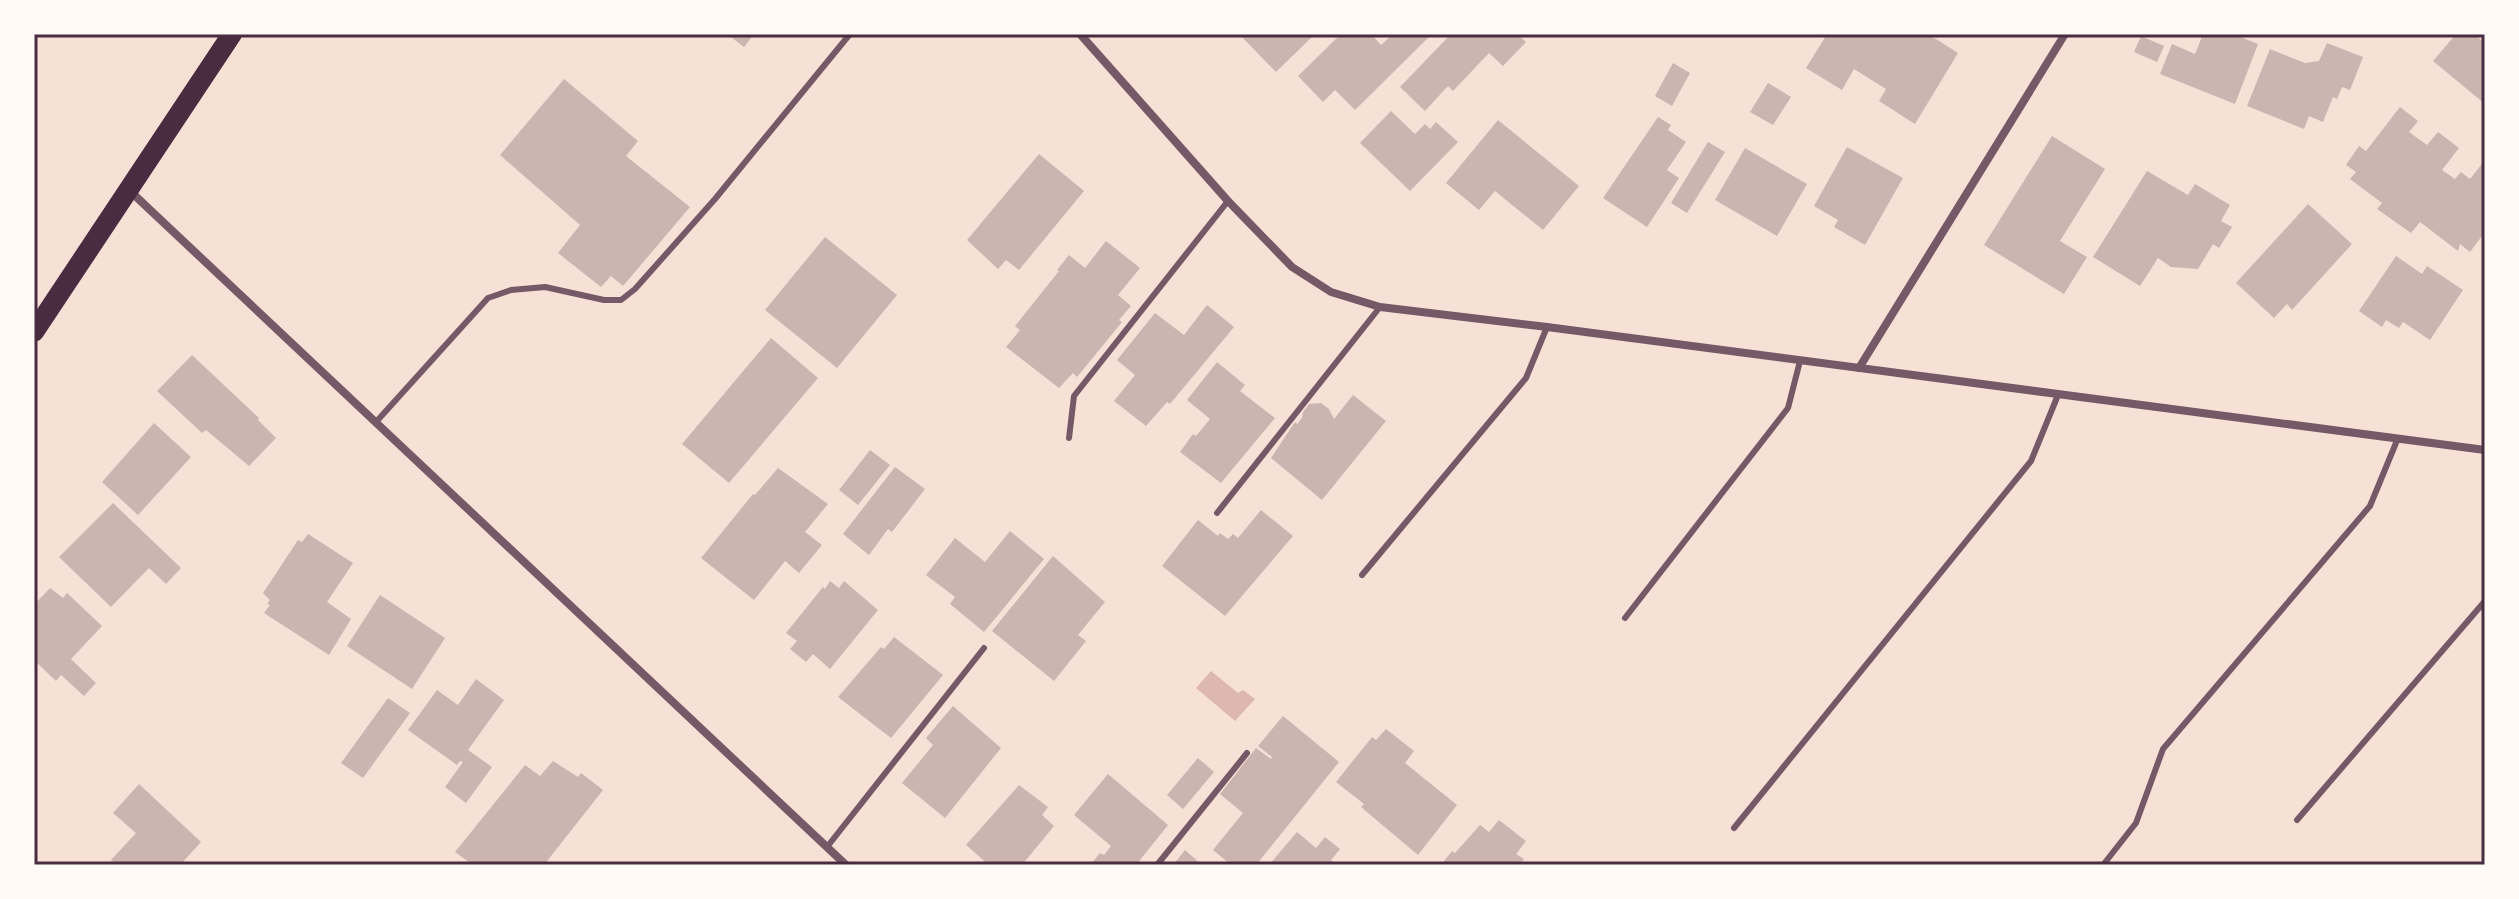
<svg xmlns="http://www.w3.org/2000/svg" width="2519" height="899" viewBox="0 0 2519 899" font-family="'Space Grotesk',sans-serif">
<style>
.water{fill:#dcb8b0}
.building{fill:#ccb4b1}
.lines{fill:none;stroke-linecap:round;stroke-linejoin:round}
.service{stroke:#755966;stroke-width:6}
.minor{stroke:#755966;stroke-width:8}
.primary{stroke:#4a2c40;stroke-width:20}
.neatline{fill:none;stroke:#4a2c40;stroke-width:3}
</style>
<rect width="100%" height="100%" fill="#f7e1d7"/>
<!-- water -->
<polygon class="water" points="1211,671 1238,693 1243,690 1255,699 1235,721 1196,688"/>
<!-- building -->
<g class="building">
<polygon points="727,34 754,34 744,47"/>
<polygon points="1239,34 1315,34 1276,72"/>
<polygon points="1341,34 1371,34 1381,45 1393,34 1432,34 1355,110 1335,90 1323,102 1298,76"/>
<polygon points="1451,34 1517,34 1526,42 1503,66 1489,53 1453,91 1448,86 1425,111 1400,87"/>
<polygon points="1827,34 1928,34 1958,53 1915,124 1879,101 1886,89 1854,69 1842,90 1806,68"/>
<polygon points="2203,34 2233,34 2258,44 2235,104 2160,74 2172,44 2195,54"/>
<polygon points="2456,34 2474,34 2485,43 2485,104 2433,61"/>
<polygon points="2141,36 2164,46 2157,62 2134,52"/>
<polygon points="2327,43 2363,57 2350,90 2342,87 2337,99 2333,97 2323,122 2309,116 2304,129 2247,106 2270,49 2305,63 2319,61"/>
<polygon points="1673,63 1690,73 1672,106 1655,96"/>
<polygon points="564,79 638,141 626,156 690,207 623,286 611,276 601,287 558,253 580,225 500,155"/>
<polygon points="1768,83 1791,97 1773,125 1750,112"/>
<polygon points="2400,107 2418,121 2409,132 2427,145 2438,132 2459,148 2442,170 2455,179 2461,172 2470,179 2485,160 2485,232 2470,252 2460,244 2458,251 2420,222 2411,233 2377,209 2382,203 2350,179 2356,172 2346,165 2359,146 2366,151"/>
<polygon points="1391,111 1415,134 1425,124 1430,129 1436,122 1458,142 1410,191 1360,143"/>
<polygon points="1658,117 1671,125 1668,130 1686,142 1667,170 1679,178 1647,227 1603,198"/>
<polygon points="1498,120 1579,186 1543,230 1495,191 1479,210 1446,183"/>
<polygon points="2052,136 2105,169 2060,241 2087,257 2064,294 1984,245"/>
<polygon points="1708,142 1725,152 1687,213 1671,203"/>
<polygon points="1847,147 1903,178 1865,245 1834,227 1838,220 1814,206"/>
<polygon points="1745,148 1807,184 1777,236 1715,200"/>
<polygon points="1039,154 1084,191 1019,270 1006,260 998,269 967,240"/>
<polygon points="2147,171 2188,195 2195,184 2230,205 2221,221 2232,227 2219,248 2213,244 2198,269 2171,267 2158,258 2140,286 2093,257"/>
<polygon points="2308,204 2352,244 2292,310 2287,304 2274,318 2236,283"/>
<polygon points="825,237 897,295 837,368 765,310"/>
<polygon points="1106,241 1140,268 1118,295 1131,306 1119,320 1122,322 1077,377 1073,373 1059,388 1006,347 1020,330 1015,326 1059,271 1057,270 1069,255 1085,268"/>
<polygon points="2396,256 2422,274 2427,266 2463,290 2430,340 2403,322 2399,328 2386,320 2382,327 2359,311"/>
<polygon points="1207,305 1234,327 1170,404 1167,402 1146,426 1114,401 1135,375 1117,360 1155,313 1184,335"/>
<polygon points="771,338 818,378 729,483 682,444"/>
<polygon points="192,355 259,418 258,420 276,438 249,466 206,430 202,433 157,391"/>
<polygon points="1217,362 1245,385 1240,391 1275,418 1221,483 1180,452 1193,434 1196,436 1210,419 1187,400"/>
<polygon points="1353,395 1386,421 1322,500 1271,458 1295,422 1297,424 1302,418 1303,412 1309,404 1321,403 1329,409 1334,419"/>
<polygon points="154,423 191,457 138,515 102,482"/>
<polygon points="870,450 890,465 858,505 839,490"/>
<polygon points="895,467 925,489 892,532 888,529 869,555 843,534"/>
<polygon points="778,468 828,504 805,532 822,545 799,573 785,561 754,600 701,558 753,494 755,495"/>
<polygon points="113,503 181,568 166,584 149,568 111,607 59,557"/>
<polygon points="1261,510 1293,536 1225,616 1162,566 1198,520 1218,536 1220,533 1228,539 1233,534 1238,538"/>
<polygon points="1010,531 1044,559 984,632 950,604 955,597 926,575 955,538 985,562"/>
<polygon points="308,534 353,563 327,602 351,619 329,655 264,613 270,605 267,604 270,600 263,593 298,540 302,542"/>
<polygon points="1053,556 1105,602 1078,635 1086,641 1054,681 992,631"/>
<polygon points="830,581 839,588 844,581 878,610 830,669 813,654 806,662 790,649 797,641 786,633 823,587 825,589"/>
<polygon points="50,588 63,598 67,593 102,626 71,659 96,683 84,696 61,675 56,681 34,660 34,605"/>
<polygon points="380,595 445,638 412,689 347,646"/>
<polygon points="894,637 943,675 891,738 838,697 881,647 884,649"/>
<polygon points="476,679 504,700 468,750 492,767 466,803 445,787 463,762 460,761 457,765 408,730 437,690 458,705"/>
<polygon points="388,698 410,713 363,778 341,763"/>
<polygon points="953,706 1001,748 945,818 902,783 933,745 926,738"/>
<polygon points="1283,716 1339,762 1256,865 1231,865 1213,850 1243,813 1220,794 1256,748 1271,759 1272,757 1258,746"/>
<polygon points="1386,729 1414,751 1405,763 1457,805 1418,855 1361,807 1364,804 1336,782 1372,737 1376,740"/>
<polygon points="1198,758 1214,772 1183,809 1167,795"/>
<polygon points="553,761 578,777 581,773 603,790 544,865 473,865 455,852 525,765 540,776"/>
<polygon points="1108,774 1168,825 1136,865 1092,865 1091,864 1100,853 1104,855 1111,846 1074,815"/>
<polygon points="139,784 201,842 180,865 117,865 111,860 136,833 113,813"/>
<polygon points="1019,785 1048,807 1042,815 1054,826 1022,865 989,865 966,845"/>
<polygon points="1499,820 1526,841 1516,854 1524,859 1520,865 1441,865 1452,851 1455,853 1480,825 1489,832"/>
<polygon points="1297,832 1316,848 1325,837 1340,849 1331,860 1337,865 1269,865"/>
<polygon points="1185,850 1202,865 1173,865"/>
</g>
<g class="lines">
<!-- service -->
<g class="service">
<polyline points="376,422 488,298 511,290 545,287 604,300 621,300 635,289 715,199 850,34"/>
<polyline points="1069,438 1074,396 1228,201"/>
<polyline points="1217,513 1380,307"/>
<polyline points="1362,575 1526,378 1547,327"/>
<polyline points="1625,618 1788,408 1800,361"/>
<polyline points="2297,820 2485,601"/>
<polyline points="1734,828 2031,461 2058,395"/>
<polyline points="827,847 984,648"/>
<polyline points="1157,865 1247,753"/>
<polyline points="2103,865 2136,823 2163,749 2370,506 2398,438"/>
</g>
<!-- minor -->
<g class="minor">
<polyline points="1080,34 1228,201 1292,267 1331,292 1380,307 1547,327 2485,450"/>
<polyline points="130,191 846,865"/>
<polyline points="1859,368 2065,34"/>
</g>
<!-- primary -->
<polyline class="primary" points="34,332 232,34"/>
</g>
<!-- border -->
<rect width="2519" height="899" fill="none" stroke="#fffaf5" stroke-width="72"/>
<rect x="36" y="36" width="2447" height="827" class="neatline"/>
</svg>
